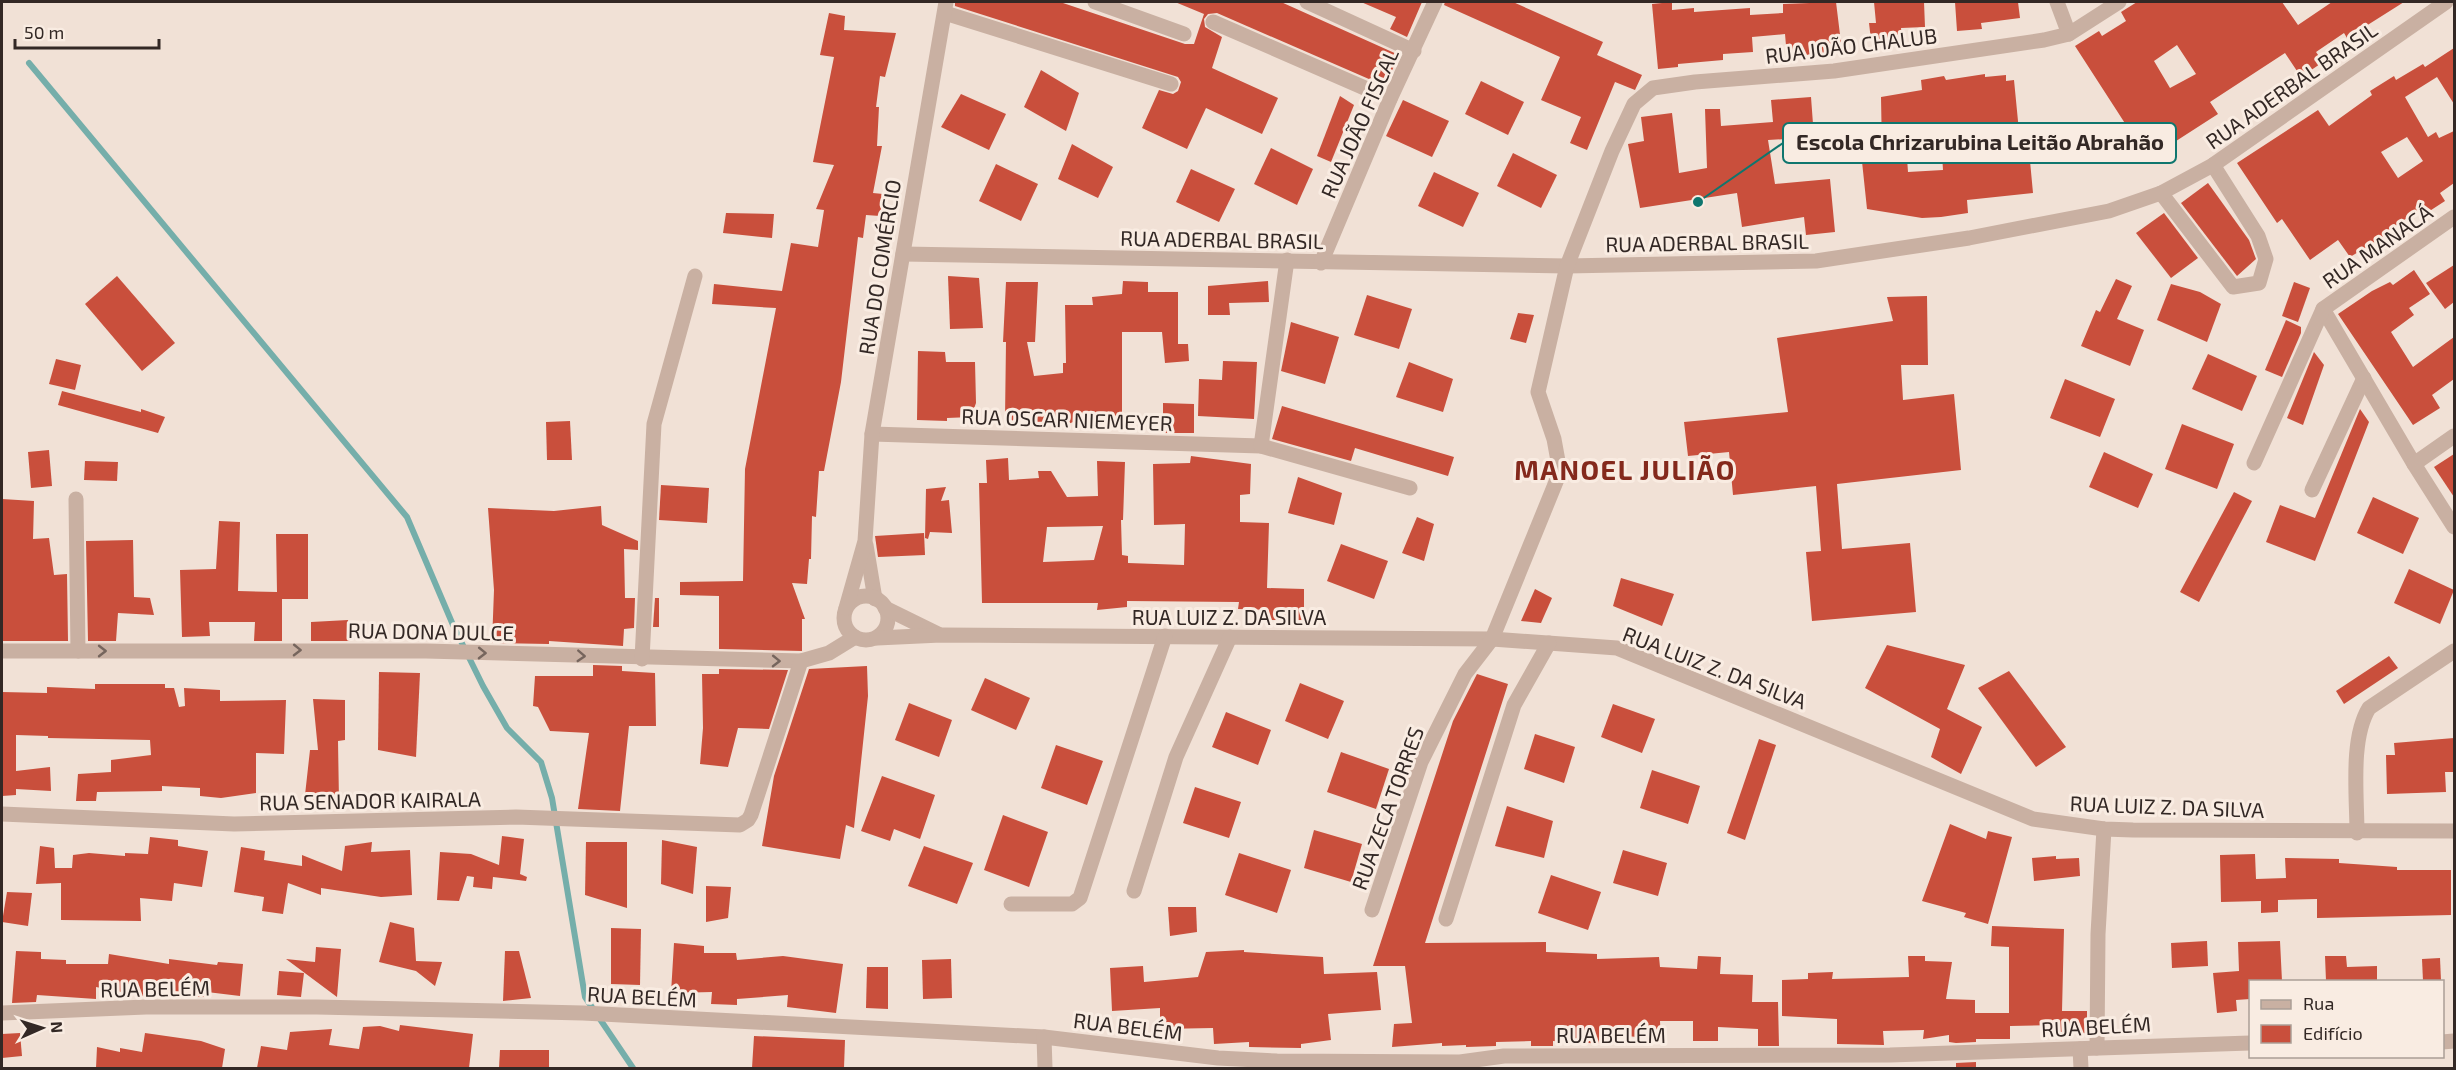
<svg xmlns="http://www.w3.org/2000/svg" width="2456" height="1070" viewBox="0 0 2456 1070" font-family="'Exo 2',sans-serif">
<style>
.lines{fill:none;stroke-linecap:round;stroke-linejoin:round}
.stream{stroke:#75aeaa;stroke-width:6}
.building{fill:#c94f3c;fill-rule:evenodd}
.minor{stroke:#c9b0a2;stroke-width:15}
.oneway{stroke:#76655d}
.labels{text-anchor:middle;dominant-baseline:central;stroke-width:6;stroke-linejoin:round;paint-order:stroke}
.street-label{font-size:21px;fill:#332825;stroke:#f9ece2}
.district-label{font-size:27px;font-weight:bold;letter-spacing:1.5px;fill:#84291c;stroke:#f9ece2}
.leader{fill:none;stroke:#0f766e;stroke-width:2}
.callout-dot{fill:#0f766e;stroke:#f9ece2;stroke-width:2}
.callout{fill:#f9ece2;stroke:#0f766e;stroke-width:2}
.callout-label{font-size:22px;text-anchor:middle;font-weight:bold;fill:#332825}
</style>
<rect width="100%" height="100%" fill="#f1e1d6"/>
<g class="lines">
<!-- stream -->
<polyline class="stream" points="29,63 407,517 453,625 483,686 507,728 541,762 552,798 585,997 633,1068"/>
</g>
<!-- building -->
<g class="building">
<polygon points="955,2 1060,2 1185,44 1194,44 1204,14 1175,2 1281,2 1399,55 1385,86 1217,13 1208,14 1204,19 1205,27 1222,37 1212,68 1278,98 1262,134 1206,108 1187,149 1142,128 1159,90 1173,94 1178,91 1181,82 1178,77 955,6"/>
<polygon points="1361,2 1422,2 1407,37 1390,29 1396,17"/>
<polygon points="1445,2 1513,2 1603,42 1597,55 1642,75 1635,90 1615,82 1587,150 1570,143 1581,117 1541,100 1560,57 1444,5"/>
<polygon points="1672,2 1672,10 1694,8 1694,12 1750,8 1750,15 1783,13 1783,4 1836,2 1842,51 1787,57 1785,34 1752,37 1753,52 1723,54 1723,60 1678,64 1678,67 1658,69 1652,4"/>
<polygon points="1874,2 1924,2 1925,27 1901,28 1902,38 1871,40 1869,23 1876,23"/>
<polygon points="1955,2 2018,2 2020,18 1981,23 1982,29 1957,31"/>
<path d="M2137 2H2282L2298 25 2332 2H2404L2347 38 2344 33 2316 52 2323 62 2301 77 2285 53 2210 102 2218 114 2173 143 2175 146 2150 162 2075 46 2099 31 2102 36 2126 21 2121 12ZM2177 45 2196 74 2170 88 2154 61Z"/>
<polygon points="829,13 845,16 844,30 896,33 885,77 880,76 876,107 879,107 877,146 882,146 873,193 883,194 880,216 866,215 863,238 858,237 841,382 824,471 819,471 816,517 812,516 811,559 809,559 807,584 792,583 805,619 802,619 802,651 719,649 719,596 680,595 680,582 743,581 745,469 776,308 712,304 714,284 782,291 791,243 818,247 824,210 816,209 834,165 813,162 834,57 820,55"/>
<path d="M2454 48V104L2437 77 2405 97 2428 137 2436 132 2439 138 2454 131V183L2440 193 2445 201 2425 214 2422 208 2395 226 2397 229 2350 257 2338 240 2310 260 2282 219 2277 223 2237 163 2318 110 2329 126 2372 95 2370 91 2394 76 2396 80 2423 64 2425 67ZM2407 137 2423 161 2398 178 2381 152Z"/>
<polygon points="1041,70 1079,93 1066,131 1024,107"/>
<path d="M1985 74V77L2006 75V81L2014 80 2022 162 2030 161 2033 193 1967 200 1968 213 1941 217 1922 218 1867 209 1861 152H1882L1881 97 1922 90 1921 80 1944 76 1946 80ZM1941 138 1943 170 1908 172 1906 144Z"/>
<polygon points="1481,81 1524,102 1508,135 1465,114"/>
<polygon points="961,94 1006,114 989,150 941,127"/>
<polygon points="1340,96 1354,105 1331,162 1317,156"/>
<polygon points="1811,97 1813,124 1803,125 1804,138 1768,140 1775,184 1830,179 1835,232 1806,235 1804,217 1742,227 1737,193 1640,208 1628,144 1644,141 1641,117 1672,113 1679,173 1707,168 1705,109 1720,109 1721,126 1773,122 1771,100"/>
<polygon points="1403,100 1449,121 1432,157 1386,136"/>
<polygon points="1072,144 1113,167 1098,198 1058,179"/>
<polygon points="1271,148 1313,169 1297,205 1254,184"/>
<polygon points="1513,153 1557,175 1541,208 1497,186"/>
<polygon points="996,164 1038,184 1021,221 979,201"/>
<polygon points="1191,169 1235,189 1219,222 1176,202"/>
<polygon points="1434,172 1479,193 1463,227 1418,206"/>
<polygon points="2208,183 2249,240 2256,259 2237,276 2181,203"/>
<polygon points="726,213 774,214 772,238 723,233"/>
<polygon points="2164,213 2198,258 2171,278 2136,233"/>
<polygon points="2454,265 2454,302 2445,309 2426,283"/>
<polygon points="2414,270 2430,294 2409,308 2414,315 2391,332 2413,367 2454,337 2454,379 2432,395 2440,408 2413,425 2338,314 2372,291 2390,282 2393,285"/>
<polygon points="117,276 175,343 142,371 85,304"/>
<polygon points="948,276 979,278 983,328 950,329"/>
<polygon points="2116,279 2132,286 2117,319 2144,330 2130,366 2081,346 2096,310 2100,312"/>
<polygon points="1123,281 1148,282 1148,292 1178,292 1178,344 1188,344 1189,361 1165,363 1162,332 1122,332 1122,427 1093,427 1093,415 1062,426 1063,421 1031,422 1031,426 1005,418 1006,342 1003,342 1006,282 1038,282 1035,342 1027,342 1034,376 1063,373 1063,363 1066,363 1065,305 1093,305 1092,297 1122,294"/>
<polygon points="1268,281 1269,302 1229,303 1230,315 1208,315 1208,286"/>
<polygon points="2294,282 2310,288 2298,322 2282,316"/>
<polygon points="2171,284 2200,292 2221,304 2207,342 2157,320"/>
<polygon points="1367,295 1412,309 1399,349 1354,335"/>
<polygon points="1927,296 1928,365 1901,365 1903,400 1954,394 1961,470 1837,484 1842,549 1910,543 1916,612 1812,621 1806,552 1821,551 1816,486 1733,495 1729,452 1688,456 1684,422 1788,412 1777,338 1893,321 1887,297"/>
<polygon points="1518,313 1534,315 1526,343 1510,339"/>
<polygon points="2286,320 2301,327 2301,333 2282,377 2265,370"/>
<polygon points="1291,322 1339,337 1325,384 1281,371"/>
<polygon points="918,351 945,352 946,362 975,362 976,403 971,417 947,418 947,421 917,420"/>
<polygon points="2314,352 2324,365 2303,425 2287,418"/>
<polygon points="2208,354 2257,376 2242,411 2192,389"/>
<polygon points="56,359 81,365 75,390 49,384"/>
<polygon points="1223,361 1257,362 1254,419 1198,416 1199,379 1222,380"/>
<polygon points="1409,362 1453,379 1443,412 1396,397"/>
<polygon points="2065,379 2115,399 2100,437 2050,418"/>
<polygon points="62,391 141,412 141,409 165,417 158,433 58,405"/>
<polygon points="1163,403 1194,404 1194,433 1163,433"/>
<polygon points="1282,406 1454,457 1448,476 1355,448 1351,461 1272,439"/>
<polygon points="2360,409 2369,422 2315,561 2266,542 2280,505 2315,518"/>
<polygon points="570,421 572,460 547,460 546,422"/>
<polygon points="2182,424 2234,444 2217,489 2165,469"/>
<polygon points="49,450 52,486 31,488 28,452"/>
<polygon points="2104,452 2153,474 2138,508 2089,487"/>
<polygon points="2454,454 2454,497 2434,467"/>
<path d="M1191 456 1251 464 1250 494 1240 495V522L1269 523 1267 588 1304 589V620H1269V610L1238 609 1239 602 1127 601V607L1097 610 1098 603H982L979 483H987L986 460 1008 458 1009 480 1039 478 1038 471H1051L1067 497 1098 496 1097 461 1125 462 1123 520H1121L1122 555 1128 556V563L1184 565 1185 524 1154 525 1153 464 1190 463ZM1103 526 1094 560 1043 562 1047 527Z"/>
<polygon points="85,461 118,462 117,481 84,480"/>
<polygon points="1298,477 1342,493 1334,525 1288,513"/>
<polygon points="661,485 709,488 707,523 659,520"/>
<polygon points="946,487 941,501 949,500 952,533 930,532 928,539 925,538 926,489"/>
<polygon points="2234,492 2252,501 2199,602 2180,592"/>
<polygon points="2373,497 2419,518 2403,554 2357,533"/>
<polygon points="2,499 34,501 33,539 49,538 54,575 67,574 68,641 2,641"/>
<polygon points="601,506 602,525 638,541 638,550 624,549 625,598 635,598 634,628 624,629 623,646 549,641 549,644 492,643 494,590 488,508 554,511"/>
<polygon points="1417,517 1434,524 1424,561 1402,553"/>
<polygon points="219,521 240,522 238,591 277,592 276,534 308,534 308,599 282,599 282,641 254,641 255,622 209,622 210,636 182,637 180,570 216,569"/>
<polygon points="924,533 925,555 878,557 875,536"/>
<polygon points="133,540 134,597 150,598 154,615 118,613 116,641 88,641 86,541"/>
<polygon points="1341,544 1388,561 1374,599 1327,581"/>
<polygon points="2409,569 2454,590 2440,624 2394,603"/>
<polygon points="1621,578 1674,594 1662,626 1613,606"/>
<polygon points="1535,589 1552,598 1541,623 1521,621"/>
<polygon points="655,598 659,598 659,627 653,627"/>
<polygon points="348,620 350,641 311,641 311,622"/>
<polygon points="1887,645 1965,665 1947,709 1982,727 1961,774 1931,757 1940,729 1865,688"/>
<polygon points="2389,656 2398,668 2344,704 2336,691"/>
<polygon points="593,665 622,666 622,671 655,673 656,726 629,726 620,811 578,809 589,733 550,731 538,707 533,706 535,676 593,676"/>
<polygon points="867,666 868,696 854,828 846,825 840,859 762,846 774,776 809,669"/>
<polygon points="719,669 788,670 769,729 738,728 728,767 700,764 703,728 702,674 719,674"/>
<polygon points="2009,671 2066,747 2036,767 1978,688"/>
<polygon points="379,672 420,673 416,757 378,750"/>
<polygon points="1477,674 1508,684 1425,943 1546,942 1546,952 1597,954 1597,959 1659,957 1660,967 1697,969 1698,956 1721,957 1720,974 1753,975 1752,1002 1778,1002 1779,1046 1758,1046 1758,1029 1718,1027 1718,1041 1693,1041 1693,1021 1660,1021 1661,1043 1637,1044 1637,1037 1607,1034 1607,1044 1553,1041 1553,1046 1531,1046 1531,1041 1496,1042 1496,1046 1466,1047 1466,1045 1442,1046 1442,1043 1392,1047 1394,1024 1412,1023 1405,966 1373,966 1453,721"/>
<polygon points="985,678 1030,698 1016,730 971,710"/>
<polygon points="1300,683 1344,701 1328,739 1285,721"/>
<polygon points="95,684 165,684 165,688 174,688 179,707 185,706 184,688 220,690 220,701 286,700 284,754 256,753 256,793 221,798 200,796 200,788 162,786 162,791 97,792 96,801 76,801 78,774 111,772 111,760 151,755 150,740 48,738 48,736 16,735 16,771 50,767 51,791 16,789 16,795 2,796 2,692 47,693 47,687 95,689"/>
<polygon points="313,699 345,700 345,740 338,741 339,801 304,804 310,750 318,750"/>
<polygon points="909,703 952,720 939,757 895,740"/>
<polygon points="1613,704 1655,719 1642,753 1601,737"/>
<polygon points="1226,712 1271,730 1258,765 1212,747"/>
<polygon points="1535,734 1575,747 1564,783 1524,769"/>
<polygon points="2454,738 2454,772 2445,772 2446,792 2387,794 2386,755 2395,755 2394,743"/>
<polygon points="1759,739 1776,745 1745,840 1727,833"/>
<polygon points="1056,745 1103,761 1087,805 1041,788"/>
<polygon points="1341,752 1389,769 1376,809 1327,792"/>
<polygon points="1652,770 1700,786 1688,824 1640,808"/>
<polygon points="882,776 935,795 920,839 894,829 890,841 861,831"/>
<polygon points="1195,787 1241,802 1229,838 1183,823"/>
<polygon points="1507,806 1553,821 1544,858 1495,846"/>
<polygon points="1003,815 1048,832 1029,887 984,870"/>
<polygon points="1950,824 1986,839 1988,831 2012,837 1988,924 1964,917 1966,913 1922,901"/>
<polygon points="1314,830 1362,844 1351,882 1304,868"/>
<polygon points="502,836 524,839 520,874 527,877 526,881 493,877 492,889 473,887 474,877 467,876 459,901 437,900 440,852 471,854 499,865"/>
<polygon points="150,837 178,840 178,846 208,851 202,887 174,883 172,901 140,898 141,921 61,920 61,883 36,884 40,846 54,848 55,868 72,868 73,855 89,853 125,856 125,853 148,854"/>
<polygon points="662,840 697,847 693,894 661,884"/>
<polygon points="372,842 371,852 410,850 412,895 381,897 321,888 321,895 288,883 283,914 262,911 264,897 234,892 241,847 265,851 264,860 302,866 302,855 342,871 345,846"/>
<polygon points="586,842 627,842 627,908 585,895"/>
<polygon points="924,846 973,863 957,904 908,886"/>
<polygon points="1623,850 1667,863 1658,896 1613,883"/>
<polygon points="1239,853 1291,870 1277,913 1225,895"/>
<polygon points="2255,854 2256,879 2286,878 2285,858 2339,859 2339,863 2397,867 2397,870 2451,870 2451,915 2317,918 2317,899 2278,900 2278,912 2261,913 2261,901 2221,902 2220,855"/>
<polygon points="2056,856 2056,859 2079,858 2080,876 2034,881 2032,858"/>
<polygon points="1551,875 1601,892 1588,930 1538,913"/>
<polygon points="706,886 731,887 728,918 706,922"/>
<polygon points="7,892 32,893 28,926 2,922"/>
<polygon points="1168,907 1196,907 1197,932 1170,936"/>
<polygon points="390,922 414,928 416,961 442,962 435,986 416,971 379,962"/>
<polygon points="1992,926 2064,929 2062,1011 2087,1011 2087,1033 2057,1035 2057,1025 2010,1026 2010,1039 1976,1039 1976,1042 1956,1043 1949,1042 1949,1035 1923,1039 1924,1030 1883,1031 1884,1045 1837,1044 1837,1019 1782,1016 1782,980 1808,979 1808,973 1833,972 1832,979 1909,977 1908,956 1925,956 1925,961 1952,962 1946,999 1975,1000 1975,1013 2009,1013 2009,947 1991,946"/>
<polygon points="611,928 641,929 640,985 611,984"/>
<polygon points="2207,941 2208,966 2172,968 2171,943"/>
<polygon points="2280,941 2282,981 2250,981 2250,999 2236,1000 2237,1011 2217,1013 2213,973 2239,971 2238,942"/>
<polygon points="674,943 704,946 704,953 736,953 737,960 783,956 843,964 836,1013 787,1007 788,995 737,999 737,1005 711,1004 712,992 671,993"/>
<polygon points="316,947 341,949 337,997 286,959 315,962"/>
<polygon points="1244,950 1244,952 1323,957 1324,974 1377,972 1381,1010 1328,1014 1331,1040 1301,1044 1301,1048 1249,1047 1249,1042 1214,1044 1213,1028 1160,1029 1160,1008 1112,1011 1110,968 1143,966 1144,982 1198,977 1206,952"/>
<polygon points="16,951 41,952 41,959 66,960 66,964 108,964 109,954 169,964 169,959 217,965 218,962 243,964 240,996 207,992 207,997 188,997 189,993 150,988 147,997 96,987 96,999 37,995 36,1002 12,1003"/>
<polygon points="505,951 519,951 531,998 503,1001"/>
<polygon points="2325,956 2346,956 2347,967 2377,966 2377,981 2326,981"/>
<polygon points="2440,958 2441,981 2423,981 2422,959"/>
<polygon points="951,959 952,998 923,999 922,960"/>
<polygon points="867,967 888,967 888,1009 866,1008"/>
<polygon points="279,971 304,973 301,997 277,995"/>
<polygon points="400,1025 473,1034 469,1068 257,1068 261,1046 287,1050 290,1032 332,1029 329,1045 359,1049 363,1027 380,1026 399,1031"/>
<polygon points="20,1033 22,1056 2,1058 2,1034"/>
<polygon points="145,1033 201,1041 225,1049 222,1068 96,1068 97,1047 120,1052 120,1048 142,1052"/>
<polygon points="754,1036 845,1040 844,1068 752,1068"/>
<polygon points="500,1050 549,1050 549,1068 499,1068"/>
<polygon points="1976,1062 1976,1068 1956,1068 1956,1063"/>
</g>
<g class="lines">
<!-- minor -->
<g class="minor">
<polyline points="1095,2 1184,34"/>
<polyline points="1307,2 1414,51"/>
<polyline points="2057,2 2069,34"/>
<polyline points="945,13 1171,84"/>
<polyline points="1213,22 1390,99"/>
<polyline points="2161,193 2233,287 2259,283 2266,259 2258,236 2213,165"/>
<polyline points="903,254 1567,266 1816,261 1969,238 2109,211 2161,193 2213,165 2446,2"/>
<polyline points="1321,263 1390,99 1435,2"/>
<polyline points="2323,309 2414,464 2454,527"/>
<polyline points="872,434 1261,446 1410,488"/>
<polyline points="1261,446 1287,260"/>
<polyline points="2254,463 2323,309 2454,217"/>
<polyline points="2414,464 2454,436"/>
<polyline points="2312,490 2364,378"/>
<polyline points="76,499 78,651"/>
<polyline points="866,545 875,599"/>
<circle cx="866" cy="618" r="22"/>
<polyline points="846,608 865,541 872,434 946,2"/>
<polyline points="885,608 938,634"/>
<polyline points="877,638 941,635 1492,639 1617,648 2033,819 2104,829 2133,830 2454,831"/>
<polyline points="2,651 426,651 801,661 829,653 855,637"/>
<polyline points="642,659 654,424 695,276"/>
<polyline points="2,814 234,824 516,817 740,825 748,820 751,815 801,661"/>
<path d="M2357 833C2357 796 2350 739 2369 708L2454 651"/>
<polyline points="1134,891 1176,757 1230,637"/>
<polyline points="1011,904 1072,904 1080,898 1165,636"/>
<polyline points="1372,910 1421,762 1465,674 1492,639 1560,472 1554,439 1538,392 1567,266 1612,151 1634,104 1653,88 1695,82 1834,71 2044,40 2069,34 2119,2"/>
<polyline points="1446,919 1514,705 1549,643"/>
<polyline points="2,1013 146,1007 317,1007 583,1013 1044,1037 1218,1058 1277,1061 1460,1062 1504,1056 1890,1055 2250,1043"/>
<polyline points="1044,1037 1045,1068"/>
<polyline points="2442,1042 2454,1041"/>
<polyline points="2097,1048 2098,934 2104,829"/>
<polyline points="2080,1049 2081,1068"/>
</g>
</g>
<!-- one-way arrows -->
<defs><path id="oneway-chevron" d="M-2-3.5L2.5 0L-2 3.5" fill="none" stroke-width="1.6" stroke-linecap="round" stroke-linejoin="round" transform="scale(1.5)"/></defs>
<g class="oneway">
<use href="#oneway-chevron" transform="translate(297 650) rotate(1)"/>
<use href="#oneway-chevron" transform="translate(102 651)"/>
<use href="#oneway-chevron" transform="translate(482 653) rotate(1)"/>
<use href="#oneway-chevron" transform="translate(581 656) rotate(3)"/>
<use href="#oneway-chevron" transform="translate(776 661) rotate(1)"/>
</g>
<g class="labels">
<!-- street labels -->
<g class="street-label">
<text transform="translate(1851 45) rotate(-7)">RUA JOÃO CHALUB</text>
<text transform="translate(2291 85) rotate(-35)">RUA ADERBAL BRASIL</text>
<text transform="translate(1359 123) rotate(-66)">RUA JOÃO FISCAL</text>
<text transform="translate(1222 239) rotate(1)">RUA ADERBAL BRASIL</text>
<text transform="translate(1707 242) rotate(-1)">RUA ADERBAL BRASIL</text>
<text transform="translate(2377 246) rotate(-35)">RUA MANACÁ</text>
<text transform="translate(879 267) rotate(-81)">RUA DO COMÉRCIO</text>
<text transform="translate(1067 419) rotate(2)">RUA OSCAR NIEMEYER</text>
<text x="1229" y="616">RUA LUIZ Z. DA SILVA</text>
<text transform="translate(431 631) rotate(1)">RUA DONA DULCE</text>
<text transform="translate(1715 667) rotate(21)">RUA LUIZ Z. DA SILVA</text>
<text transform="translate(370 800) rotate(-1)">RUA SENADOR KAIRALA</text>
<text transform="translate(2167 806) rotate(2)">RUA LUIZ Z. DA SILVA</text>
<text transform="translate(1387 808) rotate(-70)">RUA ZECA TORRES</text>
<text transform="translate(155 988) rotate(-1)">RUA BELÉM</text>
<text transform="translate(642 996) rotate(3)">RUA BELÉM</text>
<text transform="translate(1128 1026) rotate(7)">RUA BELÉM</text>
<text transform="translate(2096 1026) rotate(-3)">RUA BELÉM</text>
<text x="1611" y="1034">RUA BELÉM</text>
</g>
<!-- district labels -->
<g class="district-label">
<text x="1625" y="469">MANOEL JULIÃO</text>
</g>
</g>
<!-- callouts -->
<path class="leader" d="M1698 202L1783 143"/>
<circle class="callout-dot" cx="1698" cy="202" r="6"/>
<rect class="callout" x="1783" y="123" width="393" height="40" rx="6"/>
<g class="callout-label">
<text x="1980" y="150">Escola Chrizarubina Leitão Abrahão</text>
</g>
<!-- border -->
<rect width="2456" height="1070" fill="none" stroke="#332825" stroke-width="6"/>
<!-- legend -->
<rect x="2249" y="980" width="195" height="78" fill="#f9ece2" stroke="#aa9e96" stroke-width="1.5"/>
<rect x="2261" y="1000" width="30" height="9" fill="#c9b0a2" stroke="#aa9e96" stroke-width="1.5"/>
<text x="2303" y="1010" font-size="18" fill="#332825">Rua</text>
<rect x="2261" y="1025" width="30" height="18" fill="#c94f3c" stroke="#aa9e96" stroke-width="1.5"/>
<text x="2303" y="1040" font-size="18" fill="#332825">Edifício</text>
<!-- north arrow -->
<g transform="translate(42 1028) rotate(87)" stroke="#f9ece2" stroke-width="4.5" paint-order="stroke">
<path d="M0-4.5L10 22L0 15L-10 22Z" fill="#332825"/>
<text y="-9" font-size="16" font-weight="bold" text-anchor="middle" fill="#332825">N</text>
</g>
<!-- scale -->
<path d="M15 39v9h144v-9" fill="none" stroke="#332825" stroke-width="3"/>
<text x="24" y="39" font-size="18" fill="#332825" stroke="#f9ece2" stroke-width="4.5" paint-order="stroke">50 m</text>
</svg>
